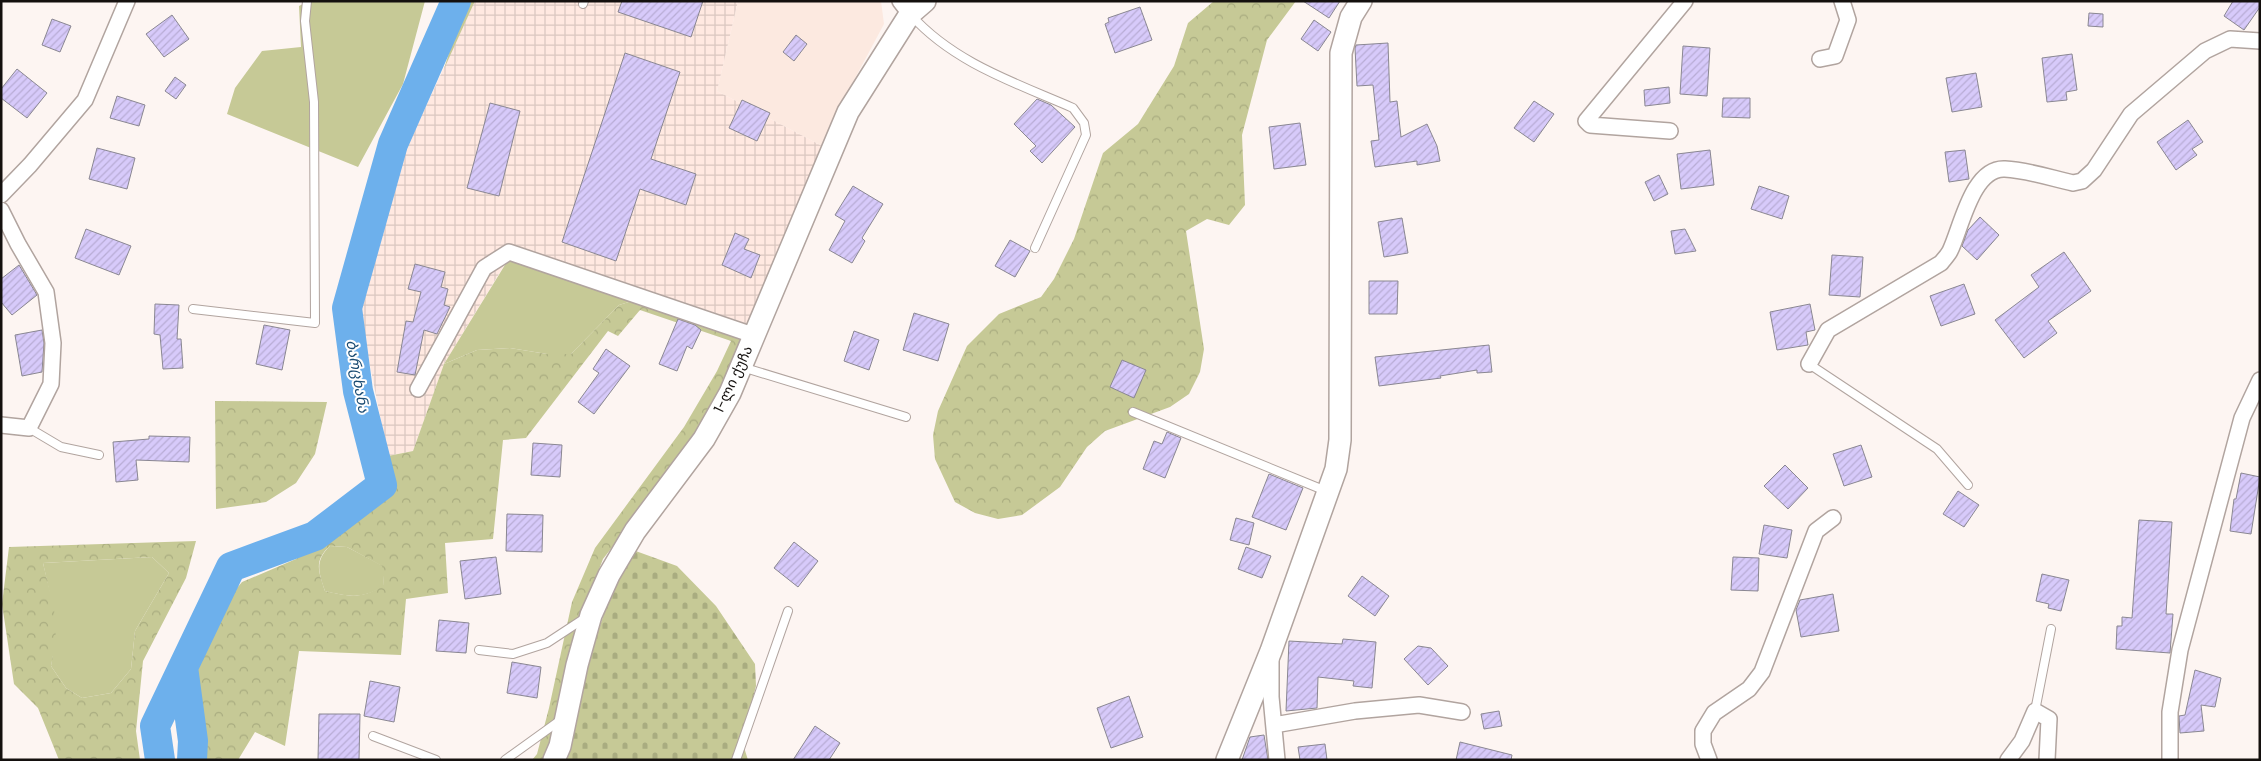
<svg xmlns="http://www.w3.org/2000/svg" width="2261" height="761" font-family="Poppins,'Noto Sans Georgian',sans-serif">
<defs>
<pattern id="industrial-grid" width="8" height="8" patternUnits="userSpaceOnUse" patternTransform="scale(1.25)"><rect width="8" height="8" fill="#ffe9e1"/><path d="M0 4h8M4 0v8" fill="none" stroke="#dac7c0"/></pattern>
<pattern id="forest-crowns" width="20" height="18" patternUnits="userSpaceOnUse" patternTransform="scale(1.25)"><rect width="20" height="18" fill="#c6c996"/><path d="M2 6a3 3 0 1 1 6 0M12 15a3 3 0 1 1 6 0" fill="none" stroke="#a9ac80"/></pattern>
<pattern id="cemetery-stones" width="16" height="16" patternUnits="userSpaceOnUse" patternTransform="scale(1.25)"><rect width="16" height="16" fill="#c6c996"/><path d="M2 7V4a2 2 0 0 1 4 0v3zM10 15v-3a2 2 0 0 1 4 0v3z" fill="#a9ac80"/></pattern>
<pattern id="building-hatch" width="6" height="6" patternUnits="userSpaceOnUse" patternTransform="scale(1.25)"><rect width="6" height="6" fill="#d7cafa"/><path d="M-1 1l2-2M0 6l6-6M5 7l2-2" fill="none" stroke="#b8acd5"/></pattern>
</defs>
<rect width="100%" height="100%" fill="#fdf5f2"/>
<path fill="#fce9e0" d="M738,1h143l3,23 -39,73 -21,50 -107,-56z"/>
<path fill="url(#industrial-grid)" d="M475,1h263l-21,90 107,56 -73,178 -235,-79 -72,118 -31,87 -25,5 -29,-146 48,-163z"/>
<path fill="#c6c996" d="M309,1h116l-22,83 -45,83 -131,-53 8,-26 27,-37 39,-4 -2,-41z
M465,1h10l-31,68z
M508,260l124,41 -13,4 -48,49h-24l-37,-6 -33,2 -33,14z
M330,546l17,1 36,19 1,20c-22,13 -34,11 -59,5 -6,-18 -11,-30 5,-45z
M152,557l17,16 -34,58 -4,38 -20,24 -29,5 -16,-10 -15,-22c7,-41 1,-63 -8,-103z"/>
<path fill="url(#forest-crowns)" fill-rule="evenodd" d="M1214,1h82l-29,39 -25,95 3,70 -16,20 -22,-6 -21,12 18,118 -4,23 -11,22 -19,13 -65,24 -18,16 -27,40 -38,28 -24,4 -23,-6 -20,-11 -20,-43 -2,-24 5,-24 29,-65 32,-32 42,-17 13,-18 20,-40 29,-86 35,-29 36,-58 14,-43z
M632,301l112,39 -48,100 -93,119 -18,47 -23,100 -17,54h-13l5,-6 12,-46 23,-106 23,-54 89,-121 33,-56 14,-30 -91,-31 -22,26 -10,-5 -82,107 -23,2 -10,99 -48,4 3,50 -42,6 -5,56 -102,-4 -14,95 -30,-14 -17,28h-38l1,-23 -9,-69 25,-56 25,-30 54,-23 85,-60 10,-15 -3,-28 25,-5 31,-87 33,-14 33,-2 37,6h24l48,-49zM330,546l17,1 35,19 2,19c-22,14 -33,12 -59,6 -6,-19 -12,-30 5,-45z
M215,401l112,1 -12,52 -19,29 -30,19 -50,7z
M196,541l-10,37 -43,83 -7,70 4,29h-81l-21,-52 -24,-24 -12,-80 7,-57zM152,557l17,16 -34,58 -4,38 -20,24 -29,5 -16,-10 -15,-22 5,-26 -2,-32 -11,-45z"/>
<path fill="url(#cemetery-stones)" d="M633,550l44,16 39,40 39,58 1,22 -14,55 6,19h-194l51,-149z"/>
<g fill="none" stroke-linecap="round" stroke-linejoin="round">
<path stroke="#6db0ec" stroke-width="30" d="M183,667l10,74 -1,19
M160,760l-5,-34 76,-159 84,-31 67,-51 -24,-94 -11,-83 46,-164 63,-143"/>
</g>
<path fill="url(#building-hatch)" stroke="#8a8792" d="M622,1h81l-12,36 -73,-25z
M1303,1h37l-11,17z
M2233,1h27v6l-16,23 -20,-14z
M1140,7l12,33 -37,13 -10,-29 4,-2 -1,-4z
M2089,13l14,1v13l-15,-1z
M172,15l17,24 -25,18 -18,-23z
M52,19l19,7 -11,26 -18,-7z
M1314,20l17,12 -13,19 -17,-12z
M796,35l11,9 -13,17 -11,-9z
M1388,43l2,59 7,-1 4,36 26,-13 10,22 3,15 -23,4v-4l-42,6 -4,-26 8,-1 -6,-55 -16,1 -2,-38 1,-3z
M1683,46l27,2 -3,48 -27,-2z
M625,53l55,19 -29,87 45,15 -10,31 -46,-16 -24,72 -54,-19z
M2072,54l5,36 -11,2 1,8 -20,2 -5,-44z
M17,69l30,24 -20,25 -26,-20v-9z
M1976,73l6,34 -30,5 -6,-34z
M175,77l11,8 -10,14 -11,-8z
M1669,87l1,16 -25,3 -1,-16z
M117,96l28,9 -6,21 -29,-8z
M1723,98h27v20l-28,-1z
M1037,99l14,6 24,22 -33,36 -12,-12 6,-5 -22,-22z
M742,100l28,13 -13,28 -28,-13z
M1534,101l20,13 -20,28 -20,-14z
M490,103l30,8 -21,85 -32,-8z
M2188,120l15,22 -11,7 5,6 -21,15 -19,-28z
M1300,123l6,42 -32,4 -5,-42z
M97,148l38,10 -8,31 -38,-10z
M1710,150l4,35 -33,4 -4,-35z
M1965,150l4,29 -20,3 -4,-30z
M1659,175l9,19 -14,7 -9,-19z
M853,186l30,18 -21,34 3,3 -13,22 -23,-13 16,-29 -10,-6z
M1759,186l30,10 -7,23 -31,-10z
M1980,217l19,18 -22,25 -15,-14 6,-16z
M1402,218l6,35 -24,4 -6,-35z
M86,229l45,17 -12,29 -44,-17z
M1685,229l11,22 -21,3 -4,-23z
M735,233l14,6 -5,10 16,6 -9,23 -29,-13z
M1010,240l20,11 -15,26 -20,-11z
M2064,252l27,39 -43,30 9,12 -33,25 -29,-38 44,-33 -8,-12z
M1832,255l31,2 -3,40 -31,-2z
M415,264l30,8 -4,15 7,2 -4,16 6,2 -13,27 -13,-4 -9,45 -18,-3 9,-51 7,1 8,-30 -13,-3z
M19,265l18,30 -25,20 -11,-13v-23z
M1369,281h29l-1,33h-28z
M1964,284l11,30 -34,12 -11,-30z
M155,304l24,1 -2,34h4l2,29 -20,1 -3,-34 -6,-1z
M1810,304l5,26 -9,2 2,13 -31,5 -7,-38z
M914,313l35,11 -11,37 -35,-11z
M678,319l17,6 6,5 -9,19 -5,-3 -10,25 -18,-7z
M264,325l26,5 -8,40 -26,-6z
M42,330l2,13 -2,29 -20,4 -7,-41z
M854,331l25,9 -10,30 -25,-9z
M1489,345l3,27 -15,1v-3l-37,6 1,2 -62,8 -4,-29z
M606,349l24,17 -36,48 -16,-12 21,-29 -6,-4z
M1122,360l24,10 -12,28 -24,-11z
M1167,432l14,6 -16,40 -22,-9 11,-28 8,3z
M149,436l41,1 -1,25 -53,-2 2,20 -22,2 -3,-40 36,-3z
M533,443l29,2 -2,32 -29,-2z
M1861,445l11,32 -28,9 -11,-32z
M1785,465l23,23 -20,21 -24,-23z
M2241,473l19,4 -9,57 -21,-3 4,-32h2z
M1269,474l34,14 -17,42 -34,-13z
M1958,491l21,14 -15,22 -21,-13z
M507,514l36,1 -1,37 -36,-1z
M1236,518l18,5 -5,22 -19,-5z
M2139,520l33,2 -6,92h7l-3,39 -54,-4 1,-23h5v-9l10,1z
M1764,525l28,5 -5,28 -28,-4z
M794,542l24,19 -20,26 -24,-19z
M1246,547l25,9 -9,22 -24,-9z
M496,557l5,37 -36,5 -5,-38z
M1733,557l26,1 -1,33 -27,-1z
M2042,574l27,6 -8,31 -13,-3 1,-4 -13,-3z
M1362,576l27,20 -14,20 -27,-20z
M1833,594l6,37 -38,6 -5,-27 4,-10z
M439,620l30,3 -3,30 -30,-2z
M1343,639l33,3 -4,46 -19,-2 1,-5 -36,-4 -1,31 -31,3 3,-70 53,3z
M1418,646l13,2 17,18 -20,19 -24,-26z
M512,662l29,5 -4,31 -30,-5z
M2195,670l26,8 -6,29 -14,-2 3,26 -24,2 -1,-17 6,-1z
M370,681l30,6 -6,35 -30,-6z
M1129,696l14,41 -32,11 -14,-40z
M1499,711l3,15 -18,3 -3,-15z
M319,714h41l-1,46h-41z
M815,726l25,17 -11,17h-36z
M1264,735l4,25h-26l8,-23z
M1460,742l52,13 -1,5h-55z
M1325,744l2,16h-27l-2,-13z"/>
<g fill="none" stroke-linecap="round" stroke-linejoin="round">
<g stroke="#b1a49f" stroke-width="10">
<path id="lane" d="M583,4l1,-3
M911,15c43,48 105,68 162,93l11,15 2,12 -51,113
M193,309l122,14 -1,-221 -9,-81 2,-20
M1809,364l128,85 31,36
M742,367l164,50
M1133,412l193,79
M29,428l32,19 38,8
M479,650l34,4 34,-11 38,-25
M2035,711l16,-82
M373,736l63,24
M505,760l57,-41
M736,760l52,-149"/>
</g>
<g stroke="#b1a49f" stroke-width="18">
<path id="street" d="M900,1l10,13
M1820,59l15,-3 13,-36 -6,-19
M1670,131l-80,-6 -4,-4 99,-120
M1,195l29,-30 55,-65 42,-99
M1,210l17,34 28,48 7,51 -2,41 -22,44 -28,-3
M1809,364l19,-34 113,-67c3,-4 7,-8 9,-12 11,-22 22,-84 55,-82 22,1 46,9 68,14l9,-2 12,-11 37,-56 74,-63 25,-12 30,2
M418,389l66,-121 25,-16 244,83
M1271,658v39l6,63
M1274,725l81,-14 64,-6 43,7
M1709,760l-6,-16v-13l11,-18 35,-24 13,-17 54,-141 17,-13
M2008,760l14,-19 13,-30 14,8 -2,41
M2170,760v-48l10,-62 62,-232 18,-38"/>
</g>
<g stroke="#b1a49f" stroke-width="24">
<path id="secondary" d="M554,760l6,-14 17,-81 14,-50 18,-40 26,-44 69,-92 26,-46 118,-281 62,-98 15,-13
M1227,760l44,-109 65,-182 4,-29 1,-387 10,-36 10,-16"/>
</g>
<use href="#lane" stroke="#fff" stroke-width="8"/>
<use href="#street" stroke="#fff" stroke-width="15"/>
<use href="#secondary" stroke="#fff" stroke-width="21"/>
</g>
<g text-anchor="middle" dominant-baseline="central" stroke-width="4" stroke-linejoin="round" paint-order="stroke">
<g font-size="14" fill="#14100e" stroke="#fff">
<text transform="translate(733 379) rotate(-65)">1-ლი ქუჩა</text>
</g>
<g font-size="15" font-style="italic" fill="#1b4c73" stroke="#fff">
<text transform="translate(358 376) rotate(80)">ბარცხანა</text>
</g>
</g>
<rect width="2261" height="761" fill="none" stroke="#14100e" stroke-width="5"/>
</svg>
